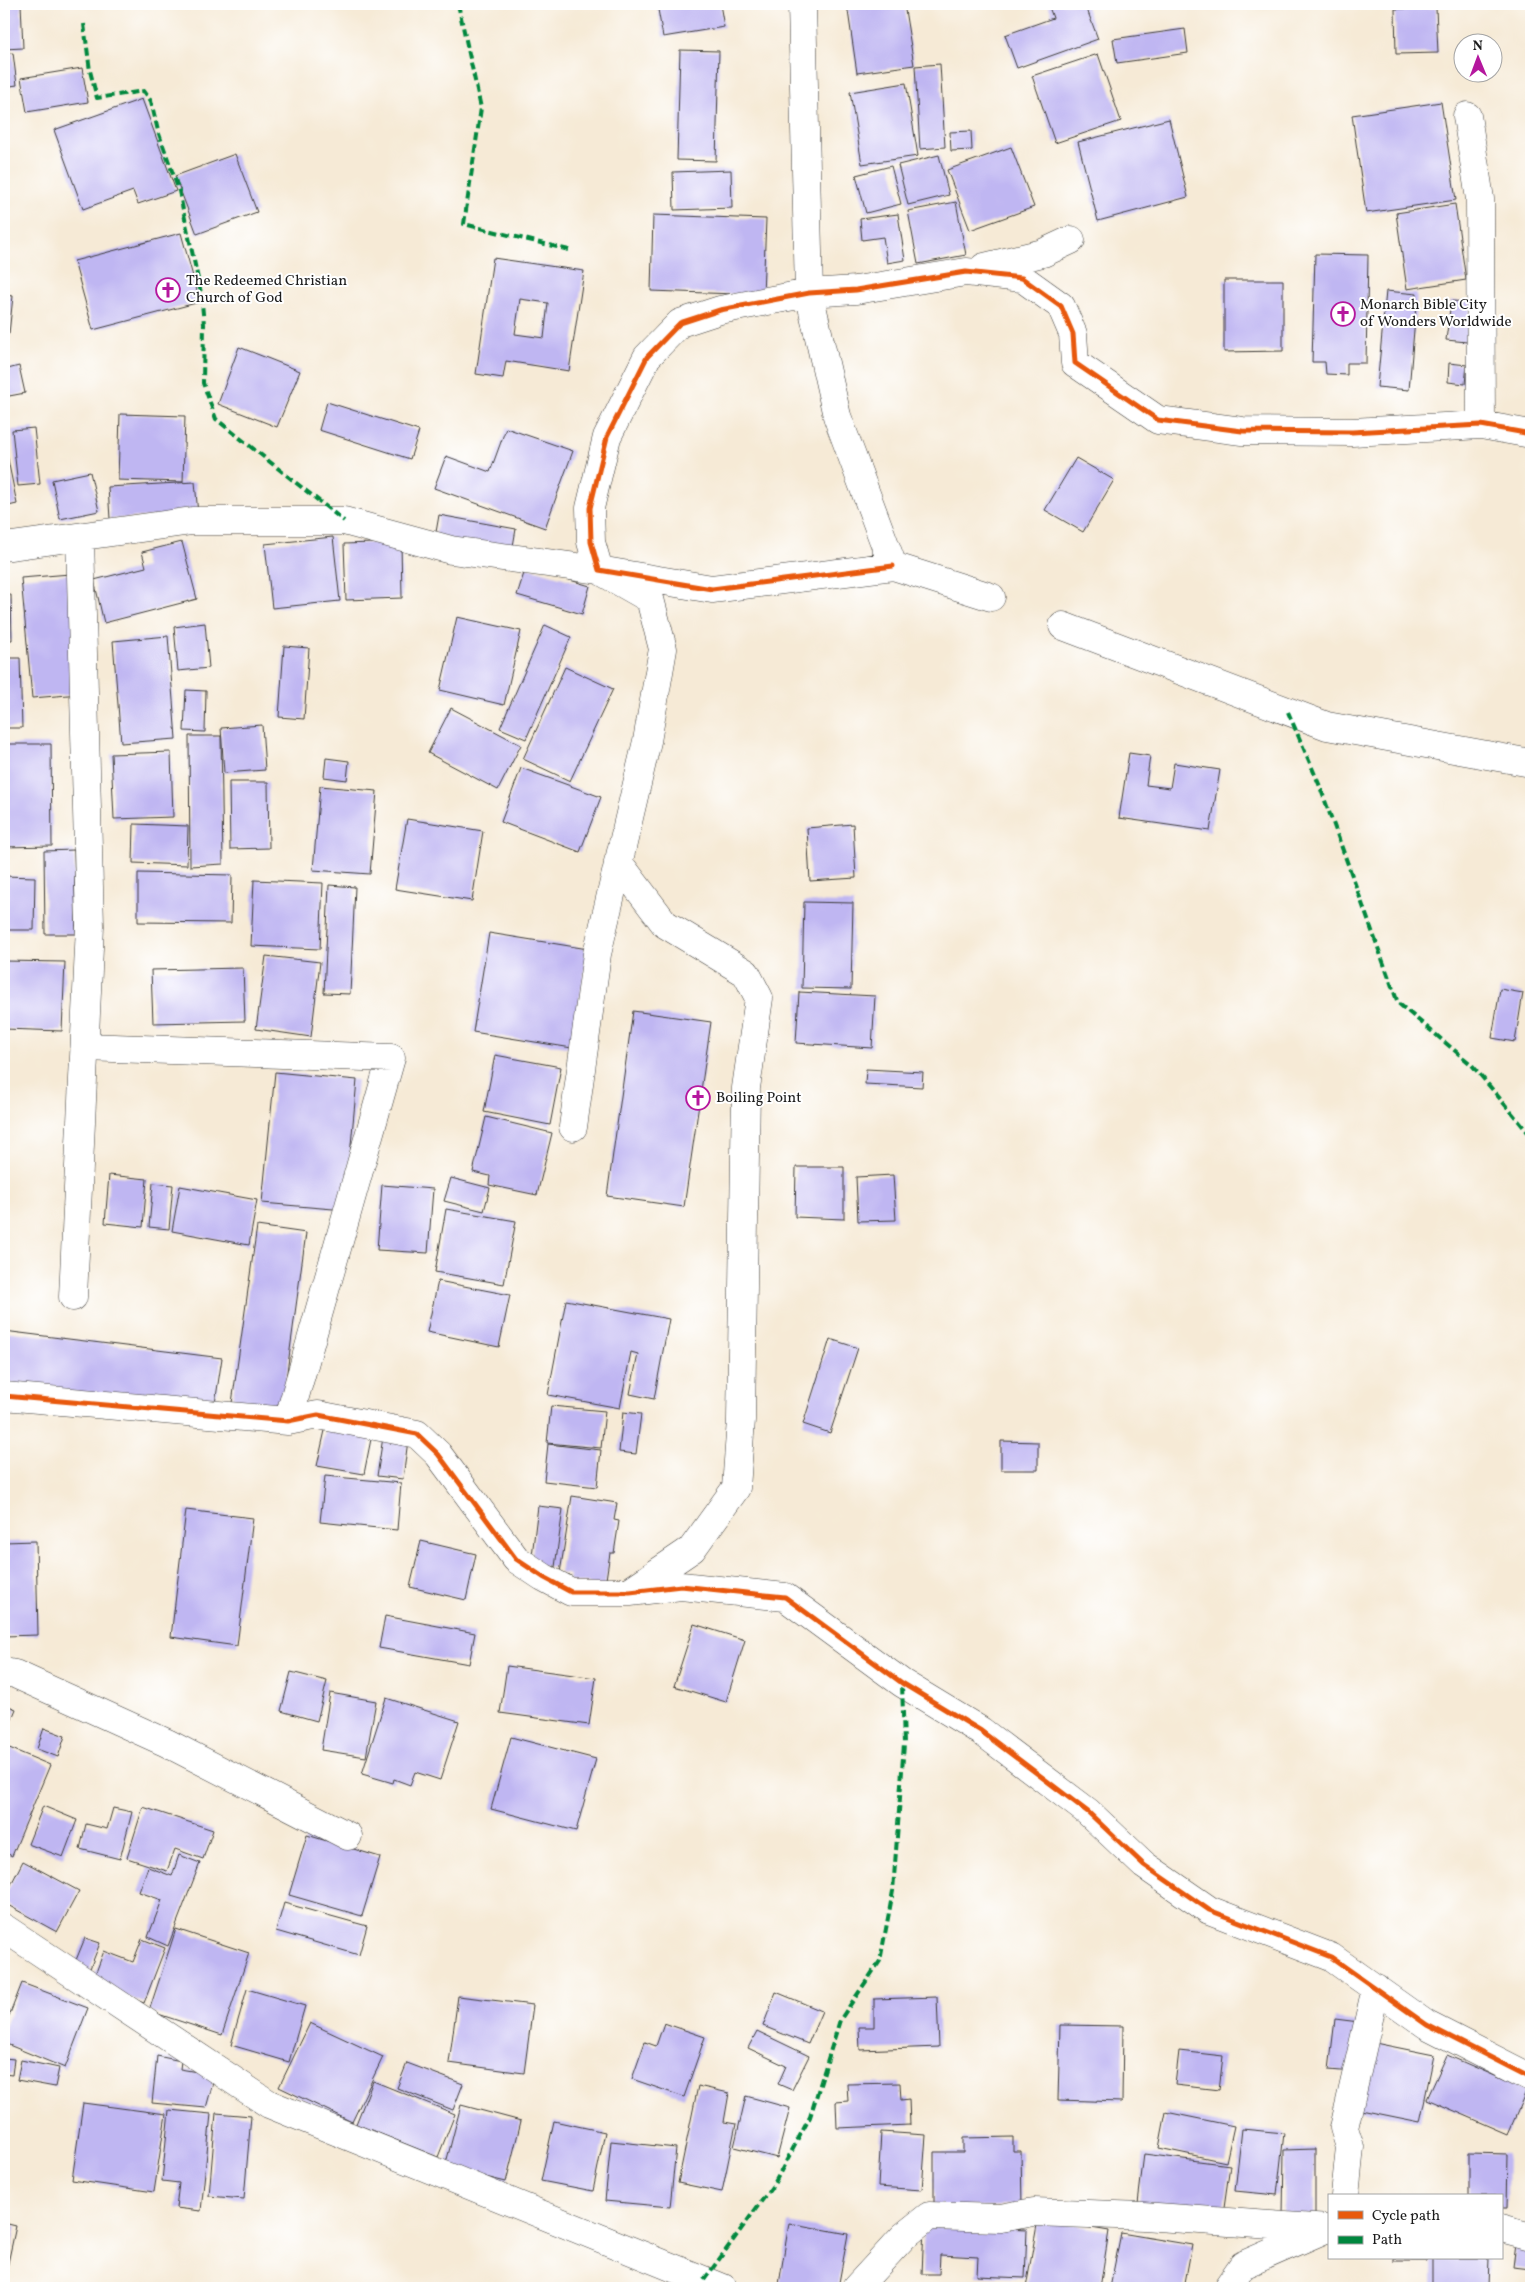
<svg xmlns="http://www.w3.org/2000/svg" width="1535" height="2292" font-family="Vollkorn,serif">
<rect width="100%" height="100%" fill="#fff"/>
<filter id="ink" filterUnits="userSpaceOnUse"><feTurbulence type="fractalNoise" baseFrequency=".02" numOctaves="2"/><feDisplacementMap in="SourceGraphic" scale="10" xChannelSelector="R" yChannelSelector="G"/><feConvolveMatrix kernelMatrix="1 2 1 2 8 2 1 2 1" color-interpolation-filters="sRGB"/></filter>
<filter id="wash" filterUnits="userSpaceOnUse"><feTurbulence type="fractalNoise" baseFrequency=".0096" numOctaves="4" result="noise"/><feDisplacementMap in="SourceGraphic" scale="20" xChannelSelector="R" yChannelSelector="G"/><feGaussianBlur stdDeviation="1.12" result="paint"/><feColorMatrix in="noise" values="0 0 0 0 0 0 0 0 0 0 0 0 0 0 0 0 0 1.4 0 .05"/><feComposite in="paint" operator="in"/></filter>
<g filter="url(#wash)">
<rect width="100%" height="100%" fill="#f6ead6"/>
<g id="blocks">
<path fill="#bfb6f2" fill-rule="evenodd" d="M4,4h17l2,44 -19,1z
M657,4h63l4,23 -61,10z
M847,4h57l10,61 -57,8z
M1048,4h37l13,35 -81,29 -12,-33 48,-17z
M1436,8l2,45 -42,1 -1,-45z
M1185,29l3,24 -71,10 -4,-24z
M680,50l39,1 -3,110 -39,-1z
M13,53l4,32 -13,2v-33z
M1098,54l23,67 -66,22 -23,-67z
M940,64l5,83 -25,2 -5,-83z
M82,68l6,34 -61,10 -6,-34z
M906,83l12,73 -56,8 -12,-72z
M142,99l34,92 -38,13 -5,-13 -50,18 -29,-79z
M1441,102l15,98 -90,13 -14,-98z
M1169,119l19,78 -90,24 -20,-79z
M971,131l1,19 -21,1 -1,-19z
M1011,147l23,60 -64,23 -23,-60z
M235,154l22,58 -60,22 -22,-58z
M939,155l10,40 -41,10 -10,-40z
M891,166l10,38 -35,9 -10,-38z
M731,170l1,38 -58,2 -1,-38z
M956,202l10,53 -48,9 -10,-53z
M1455,204l11,76 -59,9 -11,-76z
M898,214l7,46 -18,3 -4,-26 -21,3 -2,-21z
M653,215l113,4 -3,76 -112,-4z
M181,233l19,69 -107,28 -19,-69z
M1315,254l53,1 -2,108h-19v12l-21,-1 -1,-12h-13z
M493,258l91,13 -15,100 -63,-10 -3,17 -27,-4zM520,299l28,4 -4,35 -29,-4z
M1224,280h59v71l-59,1z
M1386,291l31,3 -8,96 -32,-3z
M4,295l9,1 -4,38h-5z
M1451,301l20,1 -4,40 -21,-2z
M239,347l61,24 -23,56 -59,-23z
M1449,363l18,2 -2,19 -17,-2z
M19,366l6,27 -21,4v-27z
M327,402l92,29 -9,28 -91,-29z
M120,414l65,2 -2,66 -65,-2z
M34,428l6,56 -22,2 -6,-56z
M506,428l67,23 -28,77 -111,-40 12,-32 44,16z
M4,440l13,64 -13,3z
M1076,458l38,22 -31,52 -38,-22z
M90,472l9,39 -39,8 -8,-39z
M195,482l3,32 -88,5 -2,-32z
M439,515l77,14 -4,23 -77,-14z
M333,537l7,64 -68,7 -7,-64z
M182,542l15,57 -93,24 -10,-43 52,-13 -4,-15z
M401,542l1,56 -56,2 -2,-56z
M526,567l64,19 -8,28 -65,-19z
M70,574l10,120 -48,4 -11,-120z
M4,595h7l1,45h-8z
M457,617l64,14 -17,74 -64,-15z
M205,623l4,45 -31,3 -4,-44z
M545,625l26,12 -45,102 -26,-11z
M168,636l8,103 -55,4 -8,-102z
M284,646l25,2 -5,71 -25,-2z
M4,658h16l2,70h-18z
M565,667l48,22 -43,92 -47,-22z
M186,690l20,1 -1,41 -21,-1z
M451,708l70,37 -23,45 -70,-37z
M262,725l3,45 -41,3 -3,-45z
M189,736h32l2,128 -33,2z
M4,744h47l1,102 -48,1z
M171,752l2,65 -59,2 -3,-65z
M1129,753l21,3 -4,29 24,3 4,-25 46,7 -10,61 -91,-13z
M326,758l23,3 -2,19 -23,-3z
M521,768l80,29 -21,55 -79,-30z
M229,782h39l1,66 -39,1z
M320,786l57,5 -7,83 -57,-4z
M407,819l76,12 -11,70 -77,-12z
M134,824l54,2 -1,39 -54,-2z
M853,824l3,54 -46,3 -3,-53z
M74,850l2,84h-31l-1,-83z
M138,873l94,2 -1,48 -93,-1z
M4,876l31,1 -1,53h-30z
M254,880l69,3 -3,66 -69,-3z
M329,885l26,2 -5,107 -26,-1z
M804,902l49,1 -2,86 -49,-1z
M489,933l99,16 -16,99 -99,-16z
M266,956l54,6 -9,75 -55,-8z
M4,961l61,1 -3,69 -58,-2z
M243,968l2,53 -92,2 -2,-53z
M1500,989l23,4 -8,49 -23,-4z
M799,992l76,4 -3,52 -76,-5z
M633,1011l78,11 -27,185 -77,-11z
M495,1055l66,12 -11,58 -66,-13z
M866,1069l57,3 -1,15 -57,-3z
M275,1072l82,8 -12,130 -83,-7z
M486,1117l66,16 -15,62 -48,-10 1,-9 -17,-4z
M796,1167h48v52l-49,-2z
M109,1175l38,4 -4,48 -38,-4z
M893,1175l3,45 -38,1 -2,-44z
M451,1178l39,10 -6,23 -40,-10z
M153,1183l20,2 -4,44 -20,-2z
M382,1185l51,4 -5,64 -51,-3z
M180,1186l77,14 -8,45 -77,-14z
M446,1209l70,12 -12,63 -69,-12z
M257,1226l49,7 -25,183 -50,-6z
M438,1281l72,14 -11,52 -72,-15z
M566,1300l103,19 -15,80 -24,-5 8,-40 -7,-2 -11,56 -72,-13z
M4,1331l218,27 -8,52 -210,-26z
M830,1339l28,9 -28,85 -27,-9z
M551,1406l54,5 -4,37 -54,-5z
M623,1412l18,2 -5,40 -17,-2z
M326,1426l46,8 -8,40 -47,-8z
M383,1437l25,3 -5,39 -26,-3z
M1001,1441l37,1v28h-37z
M548,1444l53,6 -4,37 -53,-6z
M325,1476l76,7 -4,47 -77,-8z
M572,1496l45,7 -3,17 5,1 -5,32h-4l-5,33 -36,-5 1,-6 -10,-2z
M538,1506l25,3 -8,58 -24,-3z
M186,1510l67,8 -16,128 -66,-9z
M36,1541l2,94 -34,1v-94z
M421,1541l55,13 -10,46 -56,-13z
M385,1616l90,17 -6,31 -90,-16z
M694,1624l51,16 -19,62 -52,-16z
M507,1666l89,12 -7,47 -89,-12z
M291,1672l36,9 -10,40 -36,-10z
M330,1693l46,8 -10,56 -45,-7z
M386,1698l73,23 -19,59 -25,-8 -5,13 -16,-6 -1,4 -31,-9z
M4,1704l12,5 -9,22 -3,-1z
M44,1728l21,8 -7,21 -21,-8z
M511,1737l85,22 -20,72 -85,-22z
M7,1747l43,18 -38,91 -8,-4v-98z
M43,1806l34,14 -14,37 -35,-13z
M143,1807l70,23 -10,29 -28,-10 -8,22 -40,-13z
M113,1808l19,4 -12,47 -40,-10 6,-25 21,5z
M307,1835l73,22 -18,59 -73,-21z
M179,1855l21,8 -32,83 -20,-9 14,-37 -23,-8 9,-25 24,9z
M23,1861l56,30 -22,41 -53,-29v-5z
M284,1903l83,23 -8,29 -83,-24z
M176,1929l73,24 -27,82 -73,-24z
M85,1938l15,5 -11,28 -15,-6z
M142,1939l23,9 -21,55 -52,-20 12,-32 29,11z
M22,1983l66,25 -23,60 -61,-25v-14z
M247,1989l58,17 -16,56 -58,-17z
M776,1992l46,19 -14,33 -45,-18z
M458,1996l75,9 -9,68 -75,-10z
M937,1997l2,50 -79,3 -1,-23h15v-28z
M1335,2019l24,3 -6,50 -24,-2z
M310,2023l73,34 -31,65 -73,-35z
M664,2023l41,14 -21,60 -52,-18 13,-37 11,4z
M1060,2025l63,1 -1,76 -64,-2z
M757,2031l52,25 -17,34 -14,-6 8,-18 -38,-18z
M1370,2042l64,13 -14,67 -64,-13z
M1179,2051l44,5 -4,34 -44,-5z
M1447,2055l80,35 -19,44 -81,-35z
M157,2056l24,5 -1,8 35,6 -9,33 -54,-5z
M4,2058l10,1 -2,16 -8,-1z
M21,2060l38,8 -4,19 -38,-7z
M407,2063l56,21 -10,26 -56,-22z
M373,2081l82,33 -17,43 -82,-33z
M900,2083l1,17 8,-1 1,26 -73,3 -1,-26 12,-1 -1,-17z
M698,2086l31,7 -5,29 12,2 -14,68 -44,-9z
M746,2096l44,12 -13,50 -43,-11z
M83,2103l83,11 -12,78 -82,-12z
M461,2105l60,16 -15,61 -61,-15z
M169,2110l42,4 -10,97 -25,-3 3,-25 -17,-2z
M1166,2112l68,14 -8,36 -67,-14z
M216,2113l35,3 -7,83 -35,-3z
M554,2121l51,11 -12,59 -52,-10z
M1242,2129l42,4 -7,62 -42,-4z
M881,2132l45,3 -4,55 -44,-3z
M1013,2137v14h8l1,55 -88,1v-55h29v-14z
M611,2141l65,7 -6,59 -65,-6z
M1315,2149v67h-32l1,-66z
M1469,2153l39,1 -1,54h-6v-12h-32z
M1144,2154l86,11 -8,56 -85,-10z
M1038,2219l71,12 -9,57h-74z
M4,2223l12,3 -11,51h-1z
M789,2223l59,11 -10,54h-31l-28,-4z
M924,2226l103,4 -2,48 -48,-2 1,-19 -38,-2 -1,19h-17z
M1121,2233l71,12 -8,43h-74z
M1516,2243l15,3v23l-18,-2z
M1394,2258h33v3h-33z
M1432,2258h57l-1,30h-56z"/>
</g>
</g>
<g filter="url(#ink)">
<use href="#blocks" fill-opacity="0" stroke="#3d3b38" stroke-width="1"/>
<g fill="none" stroke-linecap="round" stroke-linejoin="round">
<g stroke="#3d3b38" stroke-width="29">
<path id="minor" d="M802,4l7,289 28,123 56,150 98,31
M1467,116l13,83 1,226
M984,267l59,-14 28,-13
M4,547l188,-26h152l107,29 148,20 51,29 13,50 -16,92 -50,213 -24,173
M893,566l-181,23 -113,-19 -8,-28 -1,-34 17,-71 40,-80 33,-34 40,-13 89,-17 47,-3 110,-18 56,6 39,28 12,28 2,29 83,57 84,11 110,1 129,-7 50,9
M1063,626l264,100 204,37
M618,862l47,62 81,49 13,25 -13,90 -5,332 -5,68 -44,61 -59,40
M85,1047l306,11 -103,363
M73,1297l17,-371 -10,-389
M4,1396l284,25 30,-6 99,19 21,20 78,105 27,18 28,15h59l51,-6 104,11 117,86 79,48 107,81 56,53 65,45 122,47 96,68 104,53
M4,1672l11,2 152,69 181,93
M4,1928l265,176 454,184
M1345,2196l5,-49 -6,-19 32,-140
M1501,2228l30,8
M856,2288l48,-52 25,-20 71,2 34,-6 109,4 186,13
M1227,2288l16,-23 78,-34"/>
</g>
<use href="#minor" stroke="#fff" stroke-width="28"/>
<path stroke="#00873e" stroke-width="4" stroke-dasharray="8 4" stroke-linecap="butt" d="M458,4l23,104 -17,116 105,26
M84,24l6,47 7,27 47,-7 7,10 7,30 21,60 22,102 3,31 -1,59 13,36 128,102
M1288,712l31,72 79,219 74,62 59,71
M704,2280l70,-96 36,-67 30,-97 40,-59 13,-70 11,-147 -2,-61"/>
<g stroke="#fff" stroke-width="8">
<path id="cycleway" d="M893,566l-181,23 -113,-19 -8,-28 -1,-34 17,-71 40,-80 33,-34 40,-13 89,-17 47,-3 110,-18 56,6 39,28 12,28 2,29 83,57 84,11 110,1 129,-7 50,9
M4,1396l284,25 30,-6 99,19 21,20 78,105 27,18 28,15h59l51,-6 104,11 117,86 79,48 107,81 56,53 65,45 122,47 96,68 104,53"/>
</g>
<use href="#cycleway" stroke="#e8590c" stroke-width="5"/>
</g>
</g>
<defs>
<g id="church-ring" transform="scale(1.25)"><circle r="9.5" fill="#fff" stroke="#b5179e" stroke-width="1.5"/><path d="M-1.2-6h2.4v3.5h3.3v2.4h-3.3V6h-2.4V-.1h-3.3v-2.4h3.3Z" fill="#b5179e"/></g>
</defs>
<g fill-rule="evenodd">
<use href="#church-ring" x="168" y="290"/>
<use href="#church-ring" x="1343" y="314"/>
<use href="#church-ring" x="698" y="1098"/>
</g>
<g text-anchor="middle" dominant-baseline="central" stroke-width="4" stroke-linejoin="round" paint-order="stroke">
<g font-size="15" fill="#1c1c1c" stroke="#fff" text-anchor="start">
<text x="186" y="281">The Redeemed Christian<tspan x="186" dy="17">Church of God</tspan></text>
<text x="1360" y="305">Monarch Bible City<tspan x="1360" dy="17">of Wonders Worldwide</tspan></text>
<text x="716" y="1098">Boiling Point</text>
</g>
</g>
<rect width="1535" height="2292" fill="none" stroke="#fff" stroke-width="20"/>
<rect x="1328" y="2194" width="175" height="65" fill="#ffffff" stroke="#a4a4a4"/>
<rect x="1338" y="2211" width="25" height="8" fill="#e8590c" stroke="#a4a4a4"/>
<text x="1372" y="2220" font-size="15" fill="#1c1c1c">Cycle path</text>
<rect x="1338" y="2236" width="25" height="8" fill="#00873e" stroke="#a4a4a4"/>
<text x="1372" y="2244" font-size="15" fill="#1c1c1c">Path</text>
<g transform="translate(1478 58) rotate(359)"><circle r="24" fill="#ffffff" stroke="#a4a4a4"/>
<path d="M0-4L9 19L0 12L-9 19Z" fill="#b5179e"/>
<text y="-8" font-size="14" font-weight="bold" text-anchor="middle" fill="#1c1c1c">N</text>
</g>
</svg>
